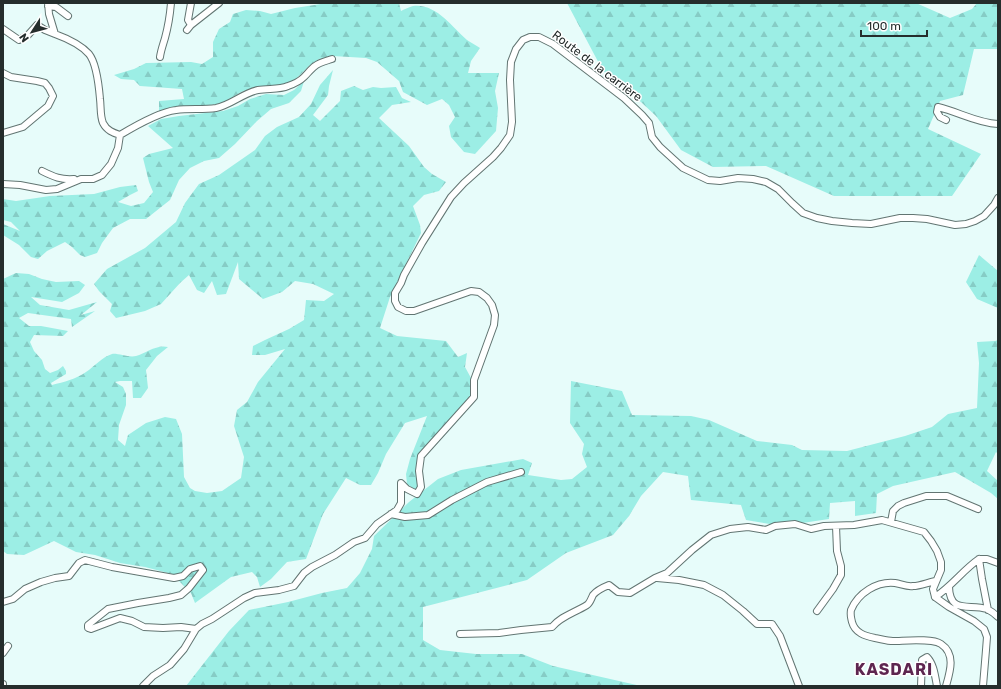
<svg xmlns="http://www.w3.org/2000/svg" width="1001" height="689" font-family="Rubik,sans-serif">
<defs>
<pattern id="forest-firs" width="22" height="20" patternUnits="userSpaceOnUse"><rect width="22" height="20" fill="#9ceee5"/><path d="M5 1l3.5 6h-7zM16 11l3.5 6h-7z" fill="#86ccc5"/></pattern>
</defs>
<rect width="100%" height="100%" fill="#e7fcfa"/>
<path fill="url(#forest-firs)" d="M327,3h72l2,8c4,-2 8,-4 12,-5 23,-3 39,21 54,34 4,3 9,5 13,8l-9,13 -3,12h31l-4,18 3,17 -2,23 -21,23 -11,-2 -13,-15 -2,-11 6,-9 -6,-12 -7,-6 -15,6 -24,-13 -4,-11 -22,-19 -11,-4 -33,-2 -14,3 -9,6 -10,10 -8,7 -9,4 -28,1 -14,5 -18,11 -13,2 -23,2 -28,4v-10l25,-2 -2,-10 -42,-3 -6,-6 -13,-1 -7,-4 20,-6 12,-6 45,-1 11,2 11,-7v-15l6,-13 11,-7 3,-8 13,-4 14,1 11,3 24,-6z
M567,3h349l34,15 22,-9 5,-6h21v46h-24l-11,46 -23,6 -12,28 53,25 -29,42h-118l-68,-30 -53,1 -32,-17 -25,-34 -29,-27 -24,-18z
M333,70l-4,16 -1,9 -15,20 7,6 20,-20 1,-10 13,-5 9,4 10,-3 8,1 15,-1 6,11 9,4 -19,3 -13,13 30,28 15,21 8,7 14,8 -7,9 -15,4 -11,11 7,19 1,8 -31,64 -10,31 17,8 49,5 12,16 9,-4 -2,14 6,11 1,18 -52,56 -3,12 1,21 -2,5 -9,-6 -1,-10 4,-15 17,-43 -22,7 -19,31 -8,19 -7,12h-11l-14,-7 -23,36 -17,45 -19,3 -16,17 -11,8 -3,-10 -5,-5 -21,5 -36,26 -4,-10 -19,-19 -27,-7 -25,-4 -25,-8 -19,-3 -22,-11 -30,14 -17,-1 -4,-3v-272l13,-6 13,1 13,5 14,3 23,-1 6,4 -6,8 -17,9 -31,-5 9,8 29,5 28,-8 -16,13 14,-4 -23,16 -1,-8 -43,-6 -9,5 10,8h12l27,5 -5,5 -29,-1 -4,7 4,9 8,9 3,9 5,4 8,-3 5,-4 3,5v3l-15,9 1,2c12,-3 24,-6 34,-13 9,-6 16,-15 26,-18 6,-1 17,4 24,2 10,-3 21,-12 32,-9l-11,9 -11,14 2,18 -7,10h-8l-1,-17h-12l-5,1 8,5 3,7v11l-7,20 -1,15 7,6 3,-11 18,-12 19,-6 11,2 6,15 2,43 6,11 5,3 12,2 15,-2 19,-13 3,-21 -10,-31 3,-16 10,-8 11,-20 27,-33 -20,6h-13l1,-9 12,-6 24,-11 15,-9 2,-20 18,1 10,-7 -21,-10 -18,-3 -13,11 -19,7 -24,-20 -1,-17 -12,32 -9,1 -5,-14 -8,12 -7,-3 -8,-15 -9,8 -19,21 -16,7 -29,7 -6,-7 2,-7 -13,-13 -5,-7 13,-15 38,-21 31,-26 9,-19 14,-19 20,-9 36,-25 10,-14 12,-9 22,-10 12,-13 9,-19z
M304,81l-3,10 -12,12 -18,6 -14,12 -22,23 -16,14 -15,3 -14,7 -11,12 -9,20 -24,19h-16l-17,9 -11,15 -5,10 -12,4 -5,-2 -8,-8 -7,-5 -18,9 -9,8 -7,-2 -12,-12 -16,-10v-11l17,7 -9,-9 -8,-2v-21l13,2 34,-5 44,-2 26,-7 16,-2 2,6 -8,4 -12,7 13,4 13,-3 9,-11 -4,-10 -6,-24 6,-4 24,-6 -25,-22 13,-7 18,-3 44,-5 15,-5 12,-7 16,-5 18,1 10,-5z
M979,255l19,16v37l-21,-9 -11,-17z
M998,340v114l-2,-2 -9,19 11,10v18l-7,-6 -36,-21 -62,14 -16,8 -1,19 -21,3v-15l-25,2 -1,16 -47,7 -36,-6 -5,-15 -50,-5 -3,-24 -25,-4 -22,24 -12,20 -16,19 -47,18 -39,27 -104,27v33l17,10 36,4h46l31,12 88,20h-455l43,-55 20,-21 39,-8 34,-9 25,-5 13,-15 12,-24 2,-13 35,-34 29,-23 23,-9 62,-11 9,4 -4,12 33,5 11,-1 15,-12 -5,-13 2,-10 -14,-21 1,-42 51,10 10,24 59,1 18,4 48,21 35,4 10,5 45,1 58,-15 27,-9 16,-13 29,-6 2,-45 -2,-21 18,-1z"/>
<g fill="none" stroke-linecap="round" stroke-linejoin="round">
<g stroke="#627572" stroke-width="8">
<path id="minor" d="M48,6l8,1 12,9
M191,25l28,-22
M3,29l16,11 9,-5 9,-10 8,5 10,4
M187,30l4,-5 -3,-5 3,-17
M160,57c1,-7 3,-12 5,-19 3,-11 5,-23 6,-35
M3,73l8,4 26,4 8,2 4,5 4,8 -5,10 -25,21 -20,6
M946,120l-6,-3 -3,-5 1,-5c21,5 39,16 60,17
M120,135c15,-9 39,-23 56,-25 13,-2 27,0 40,-2 15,-3 27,-15 42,-18 10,-2 21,0 30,-4 6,-2 12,-5 16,-9 4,-4 7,-8 11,-11 5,-4 11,-5 17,-7
M42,171c12,6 19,9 32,8
M3,184l17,1 26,5 11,-1 24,-10h12l9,-4 9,-11 7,-16 2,-13c-6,-2 -13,-4 -17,-12 -3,-7 -2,-16 -3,-24 -1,-12 -3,-35 -11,-45 -8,-9 -23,-16 -34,-20l-6,-20 -1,-11
M391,514l14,3 23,-2 24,-15 35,-18 34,-10
M891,522l2,-11 5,-5 6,-3 22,-7h21l31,13
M979,559l3,20 6,31
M979,559h8l11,4
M657,578l22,2 25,5 19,10 20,16 14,13h15l8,12 19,50
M936,581c-7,1 -16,5 -23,5 -6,1 -12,-2 -18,-3 -18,-2 -37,10 -44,27 -1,5 0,7 1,12 3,11 13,14 23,16 6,1 12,3 18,3 11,0 39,-3 48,3 15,10 9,28 5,42
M949,587c1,28 21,16 38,22 4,2 8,5 11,8
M935,597l14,10 25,14 10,8 3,8 -1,13 -3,36
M3,602l10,-3 12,-10 16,-7 14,-4 14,-2 10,-13 6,-3 27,7 62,11 9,-2 7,-7 10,-3 3,4 -14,18 -8,7 -12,3 -31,5 -30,6 -20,16v3l3,1 29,-11 12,3 12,6 19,1 18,-1 15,2
M817,611l16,-22 8,-14v-9l-4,-15 -1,-25
M460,634l39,-1 22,-3 31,-3c9,-11 22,-14 35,-22 3,-2 4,-6 6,-10 4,-5 11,-8 16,-10l9,7 12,1 25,-15 12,-5 25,-23 19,-15 19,-6 18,-2 18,3 9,-4 20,-2 16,5 13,-3 30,-1 28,-5 42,12 7,9 6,10 4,11v8l-8,19 2,8c17,-11 28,-27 44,-38
M3,653l5,-7
M3,684v2
M143,686l10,-10 17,-11 14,-16 12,-20 6,-5 10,-5 32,-21 11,-5 24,-3 15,-4 10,-13 8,-6 23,-12 19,-13 11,-4 12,-14 20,-14 4,-7v-20l6,6 10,5 4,-7 -2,-16 2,-15 53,-59v-17l20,-55 1,-10 -3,-10 -5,-7 -8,-6 -8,-1 -57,20h-8l-8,-4 -3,-6v-8l6,-10 3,-8 18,-32 29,-46 13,-14 29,-26 8,-9 9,-13 2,-13 -2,-42 1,-18 5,-13 7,-9 7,-3h9l14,7 71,54 18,17 7,8 3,14 8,10 23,21 25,12 12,1 18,-3 15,1 13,3 12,7 14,14 11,10 14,5 15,3 20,2 19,1 29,-6h13l14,1 28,6 11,-1 9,-3 9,-5 10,-11 4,-7
M921,686l1,-26 5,-3c7,7 8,19 10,29"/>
</g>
<use href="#minor" stroke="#fff" stroke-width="6"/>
</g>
<g text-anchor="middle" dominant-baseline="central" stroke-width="3" stroke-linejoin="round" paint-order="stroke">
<g font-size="12" fill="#252d2c" stroke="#fff">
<text transform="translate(597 66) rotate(37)">Route de la carrière</text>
</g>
<g font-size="16" font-weight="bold" letter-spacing="1" fill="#5e2650" stroke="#fff">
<text x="894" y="669">KASDARI</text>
</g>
</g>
<rect width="1001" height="689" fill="none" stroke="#252d2c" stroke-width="8"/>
<g transform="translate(32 32) rotate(234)" stroke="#ffffff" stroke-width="3" paint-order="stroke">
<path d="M0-3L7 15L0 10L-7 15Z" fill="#252d2c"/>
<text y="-6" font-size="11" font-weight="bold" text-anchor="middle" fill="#252d2c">N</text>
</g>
<path d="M861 30v6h66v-6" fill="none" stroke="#252d2c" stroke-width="2"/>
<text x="867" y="30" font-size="12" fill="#252d2c" stroke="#ffffff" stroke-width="3" paint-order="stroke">100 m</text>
</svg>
